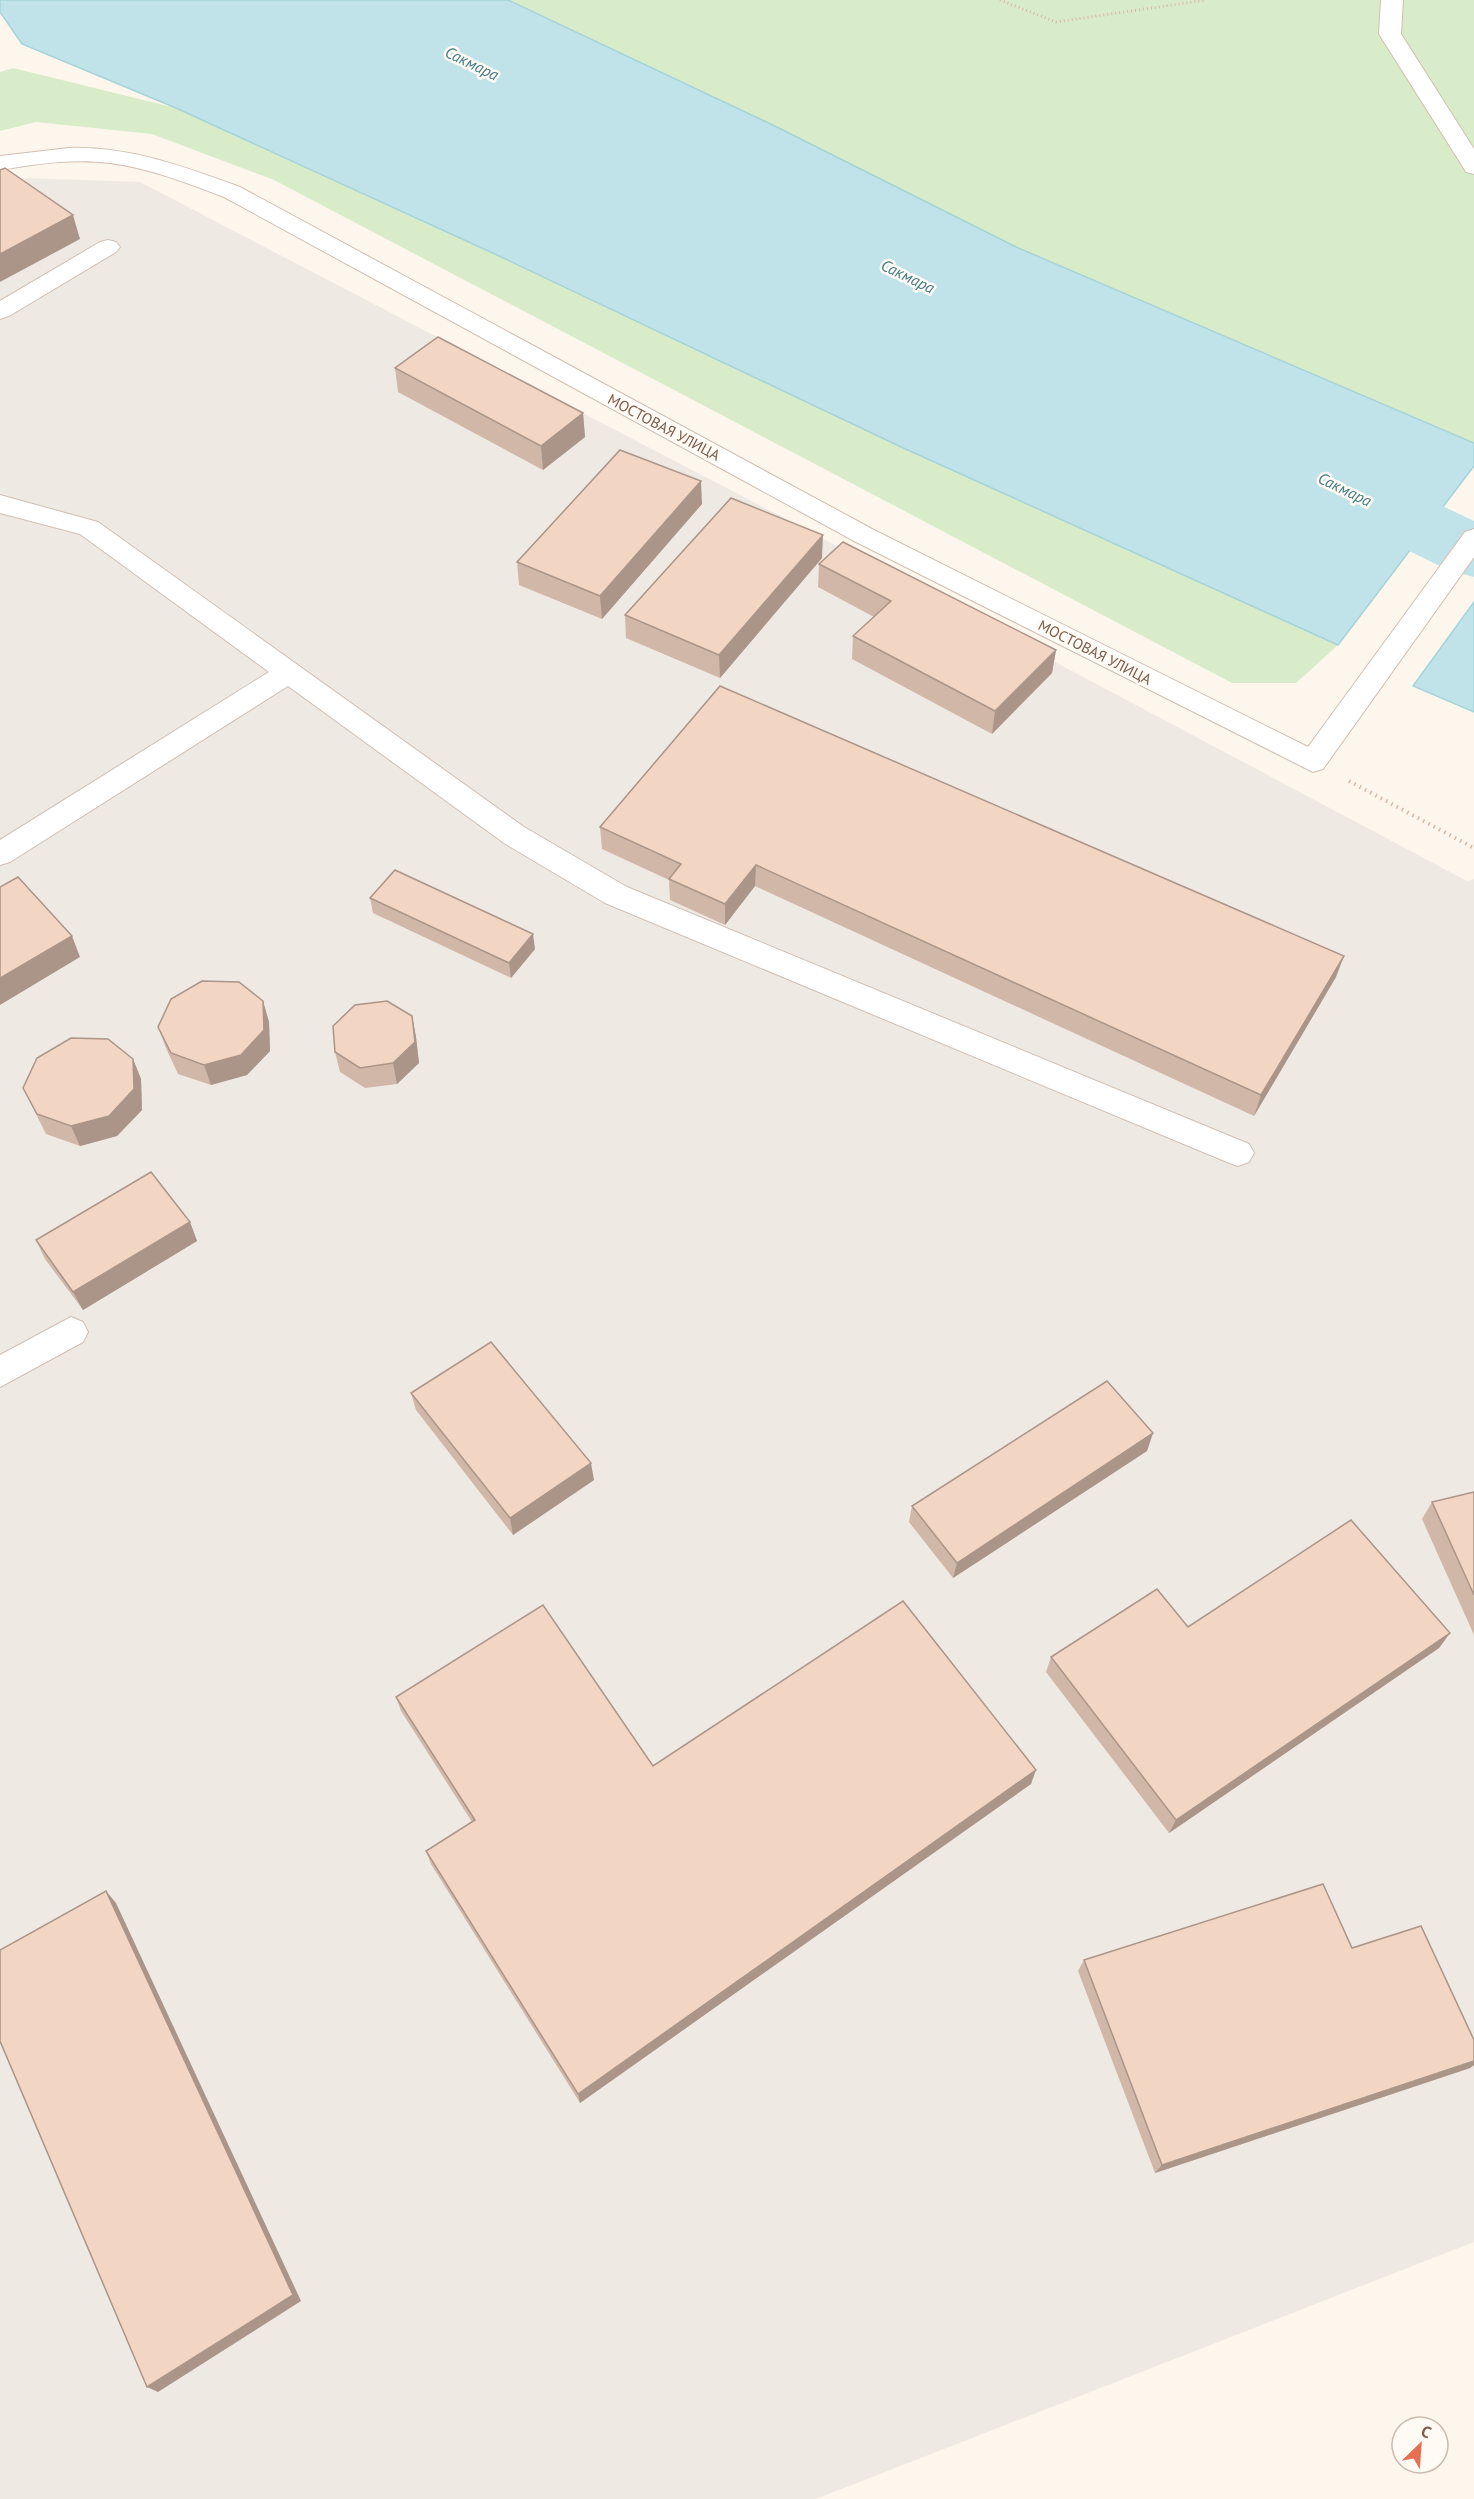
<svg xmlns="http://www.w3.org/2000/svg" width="1474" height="2499" font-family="'PT Sans',sans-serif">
<rect width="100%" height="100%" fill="#fdf6ec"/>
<path fill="#efe9e4" d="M27,178l113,4 646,337 681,362 7,-2v1363l-658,257h-816v-2309z"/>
<path fill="#d8ecc9" d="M508,0h966v443l-458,-196 -241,-121z
M13,68l163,40 321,147 402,191 439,199 -42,38h-64l-958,-503 -122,-46 -116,-12 -36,9v-59z"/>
<path fill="#bfe3e8" stroke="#a5d3da" stroke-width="1.5" d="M0,0h508l267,126 241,121 458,196v23l-136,179 -439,-199 -402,-191 -321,-147 -154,-64 -22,-32z
M1474,602v110l-61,-26z"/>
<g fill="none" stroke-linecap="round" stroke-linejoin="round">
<path fill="#bfe3e8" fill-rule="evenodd" d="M1311,449l26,7 137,65v56l-26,-7 -163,-80 -10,-17 10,-17z"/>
<g stroke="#d1beb0" stroke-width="2">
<path id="minor" d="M1381,0h22l-2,34 73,115v25l-8,-2 -3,-5 -84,-133z
M69,148c60,-2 116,19 171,39l634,343 434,217 157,-215 9,-3v28l-151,212 -10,3 -457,-230 -632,-345c-37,-14 -75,-29 -114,-34 -37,-5 -74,1 -110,7v-14z
M108,240l8,2 4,5 -4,5 -107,64 -9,3v-18l100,-59z
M0,495l98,27 426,305 103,60 622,257 5,9 -5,9 -11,4 -11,-4 -622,-259 -101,-60 -216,-157 -278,176 -10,3v-25l269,-168 -189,-138 -80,-21z
M71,1317l12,5 5,10 -5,10 -83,45v-32z"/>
</g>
<path stroke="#d9b8a5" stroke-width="3" stroke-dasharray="1 3" stroke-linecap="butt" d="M1000,0l56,22 150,-22"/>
<path stroke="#d9b8a5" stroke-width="4" stroke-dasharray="1.5 4.5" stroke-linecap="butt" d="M1349,781l125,67"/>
<use href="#minor" fill="#fff" fill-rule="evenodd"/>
</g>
<path fill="#d1b7a8" d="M395,368l188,45 2,24 -42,33 -145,-78z
M702,504l-100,115 -83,-34 -2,-23z
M822,558l-102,120 -94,-40 -1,-23z
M819,564l237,86 -4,23 -60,61 -140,-75 1,-23 21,-19 -56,-30z
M600,827l736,150 -82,139 -499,-230 -30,39 -55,-25 -1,-20 -67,-31z
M370,898l165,51 -24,29 -138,-65z
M263,1001l6,21 1,29 -23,24 -36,10 -33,-11 -12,-26 -8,-21z
M412,1016l4,21 3,26 -22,21 -32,4 -25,-16 -5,-20z
M133,1059l8,20 1,31 -25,26 -37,10 -34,-12 -23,-46z
M190,1222l7,19 -114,69 -38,-51 -9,-19z
M411,1393l183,87 -81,55 -97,-125z
M1153,1433l-6,18 -194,127 -44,-56 3,-16z
M1474,1492v143l-52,-116 10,-17z
M1188,1627l262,6 -11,15 -270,185 -123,-161 5,-15z
M396,1697l257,69 378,18 -451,319 -149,-239 -5,-13 46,-29 -71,-111z
M1084,1960l390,80v25l-4,3 -315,105 -77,-202z"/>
<path fill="#aa9588" d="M73,215l7,24 -80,43v-28z
M583,413l2,24 -42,33 -2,-24z
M701,481l1,23 -100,115 -2,-23z
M823,535l-1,23 -102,120 -1,-23z
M1056,650l-4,23 -60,61 3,-23z
M756,865l-1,21 -30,39v-21z
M533,934l2,15 -24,29 -2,-15z
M72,936l8,21 -80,48v-27z
M1344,956l-8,21 -82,139 7,-21z
M263,1001l6,21 1,29 -23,24 -36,10 -7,-20z
M412,1016l4,21 3,26 -22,21 -4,-21z
M133,1059l8,20 1,31 -25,26 -37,10 -9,-20z
M190,1222l7,19 -114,69 -10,-18z
M1153,1433l-6,18 -194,127 4,-15z
M591,1463l3,17 -81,55 -3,-17z
M1450,1633l-11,15 -270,185 7,-13z
M1036,1770l-5,14 -451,319 -2,-9z
M106,1891l10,12 185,398 -143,91 -11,-5z
M1474,2061v4l-4,3 -315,105 7,-8z"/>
<path fill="#f3d5c3" stroke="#aa9588" stroke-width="1.5" d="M5,168l68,47 -73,39v-84z
M438,337l145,76 -42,33 -146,-78z
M620,450l81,31 -101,115 -83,-34z
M731,498l92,37 -104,120 -94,-40z
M843,542l213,108 -61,61 -142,-75 38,-35 -72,-37z
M720,686l624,270 -83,139 -505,-230 -31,39 -56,-25 12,-15 -81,-37z
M395,870l138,64 -24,29 -139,-65z
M18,877l54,59 -72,42v-91z
M202,981l37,1 24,19 1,29 -23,25 -37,10 -33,-12 -13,-26 13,-28z
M387,1001l25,15 3,26 -22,21 -33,5 -25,-16 -2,-26 22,-21z
M71,1038l37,1 25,20 1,30 -25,27 -38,10 -34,-12 -14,-26 14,-30z
M151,1172l39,50 -117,70 -37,-52z
M491,1342l100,121 -81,55 -99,-125z
M1107,1381l46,52 -196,130 -45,-57z
M1474,1492v103l-42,-93z
M1351,1520l99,113 -274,187 -125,-163 106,-68 31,38z
M903,1601l133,169 -458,324 -152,-243 49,-31 -79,-123 147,-92 110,161z
M1323,1884l29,64 69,-22 53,114v21l-312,104 -78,-205z
M106,1891l187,404 -146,92 -147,-346v-91z"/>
<g text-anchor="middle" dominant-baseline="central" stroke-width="5" stroke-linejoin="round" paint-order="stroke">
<g font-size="15" fill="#7a5c4d" stroke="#fffaf3">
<text transform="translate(664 427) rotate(28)">МОСТОВАЯ УЛИЦА</text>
<text transform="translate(1095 652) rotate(27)">МОСТОВАЯ УЛИЦА</text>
</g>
<g font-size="16" font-style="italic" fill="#437c86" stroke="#fffaf3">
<text transform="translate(472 63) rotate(26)">Сакмара</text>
<text transform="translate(908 276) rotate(26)">Сакмара</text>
<text transform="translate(1345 489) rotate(26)">Сакмара</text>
</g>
</g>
<g transform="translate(1420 2445) rotate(25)"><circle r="28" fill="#fffaf3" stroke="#cabbb1" stroke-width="1.5"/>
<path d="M0-4.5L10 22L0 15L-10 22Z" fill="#e76f51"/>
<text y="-9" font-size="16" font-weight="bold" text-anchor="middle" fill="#7a5c4d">С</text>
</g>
</svg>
